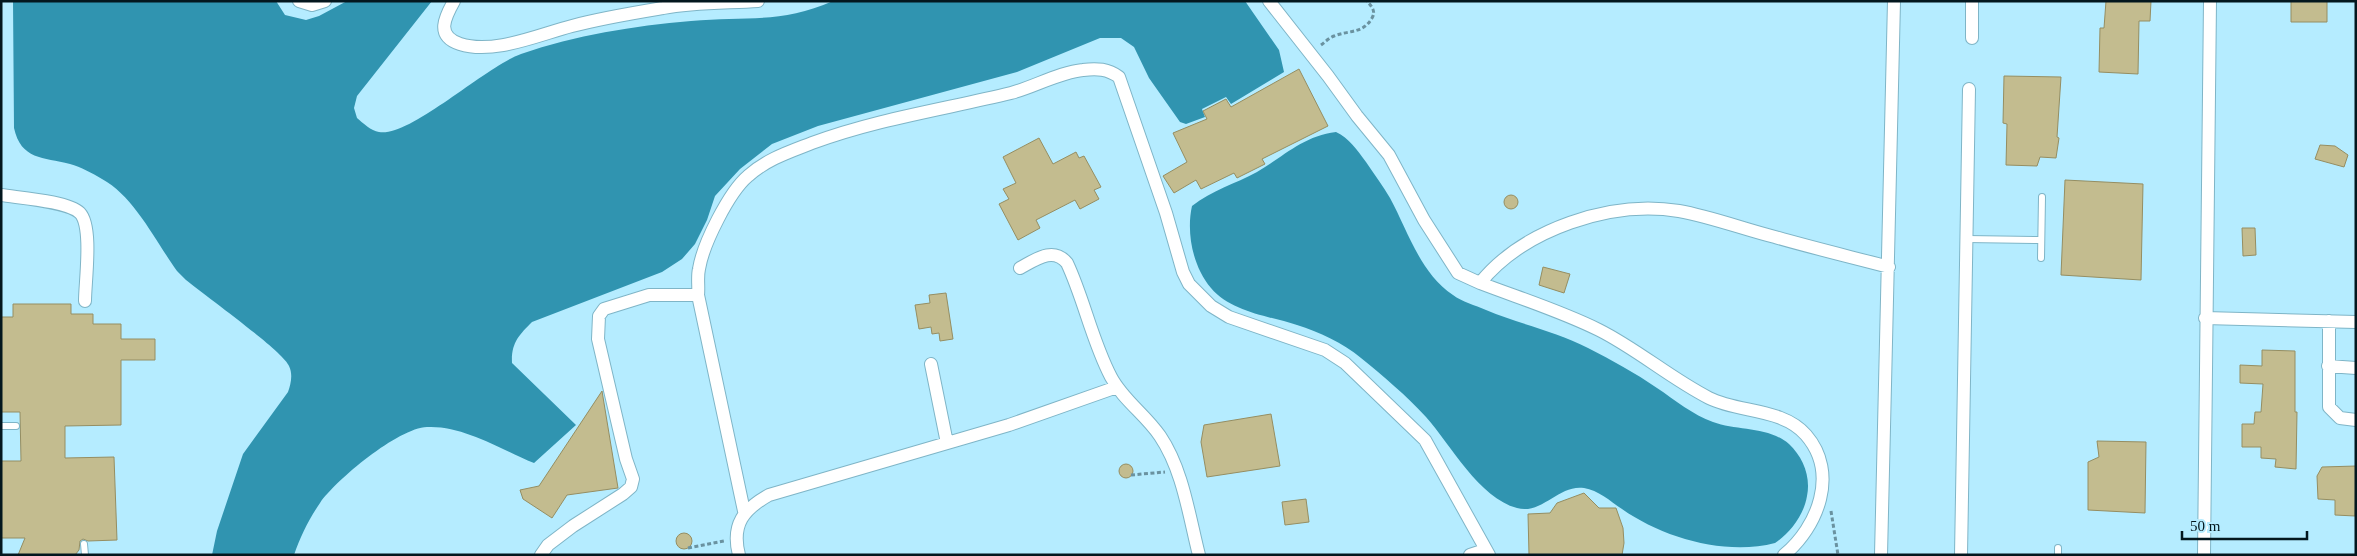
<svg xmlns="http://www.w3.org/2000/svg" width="2357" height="556" font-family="'Times New Roman',serif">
<rect width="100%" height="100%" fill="#b5ecff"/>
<path fill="#3094b0" d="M13,1h263l9,14 21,5 13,-4 28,-15h85l-75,95 -3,12 3,10c6,5 14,13 22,14 30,6 107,-66 142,-78 55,-19 112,-28 170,-33 54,-5 90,3 142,-20h412l34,49 5,22 -53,32 -5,-7 -24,12 3,8 -19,7 -6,-2 -31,-44 -15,-31 -13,-9h-21l-83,34 -199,54 -46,18 -32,25 -25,27 -8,24 -12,24 -13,15 -20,13 -130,50c-13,13 -21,21 -20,41l64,62 -42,38c-32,-13 -71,-38 -107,-36 -29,1 -91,53 -107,76 -11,16 -20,34 -26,52h-82l5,-24 26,-77 45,-62c3,-8 5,-18 1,-26 -6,-15 -85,-71 -103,-86l-9,-9c-21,-29 -43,-75 -75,-92 -10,-6 -21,-12 -32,-15 -27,-7 -49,-4 -56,-36z
M1336,132c13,6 21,18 30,30 8,12 17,24 24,36 18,33 30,75 63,97 9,7 22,10 33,15 33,14 69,21 102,38 24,12 47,25 69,40 18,12 36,27 56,34 24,9 55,4 76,22 14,13 22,33 18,52 -3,19 -17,37 -32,47 -49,13 -112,-5 -153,-34 -12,-8 -24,-19 -38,-21 -25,-4 -42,27 -67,20 -38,-10 -66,-63 -91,-91 -19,-21 -43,-41 -65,-59 -18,-15 -42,-26 -64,-33 -28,-9 -66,-13 -86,-37 -18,-21 -25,-55 -19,-82 20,-16 43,-22 65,-34 26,-15 46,-36 79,-40z"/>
<path fill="#c3bc8f" stroke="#958e62" d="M2106,1h45l-1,20h-11l-1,53 -39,-2 1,-44h4z
M2291,1h36v21h-36z
M1299,69l29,57 -66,33 3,5 -28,14 -3,-5 -33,16 -5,-9 -22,13 -11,-17 24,-14 -14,-29 34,-14 -4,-8 23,-12 5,8z
M2004,76l57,1 -4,60 2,1 -3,20 -16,-1 -3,9 -31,-1 1,-41 -4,-1z
M1039,138l14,26 23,-12 3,6 5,-2 17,31 -7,3 5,9 -19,10 -5,-9 -39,20 4,8 -22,12 -19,-36 10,-5 -6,-10 13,-6 -13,-26z
M2320,145l15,1 13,9 -4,12 -29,-8z
M2065,180l78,4 -2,96 -80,-5z
M1504 202a7 7 0 1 1 14 0a7 7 0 1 1-14 0Z
M2242,228h13l1,27 -13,1z
M1543,267l27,7 -6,19 -25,-8z
M946,293l7,46 -13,2 -1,-8 -7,1 -1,-7 -12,2 -4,-24 15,-2 -1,-8z
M13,304h58v10h22v10h28v15h34v21h-34v65l-56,1v32l49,-1 3,83 -29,1 -5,-2 -3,2 -1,9 -4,5h-57l7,-17h-24v-77h20l-1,-49h-19v-95h12z
M2262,350l33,1v61h2l-1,57 -21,-2 1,-8 -15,-1v-11h-19v-23h12l1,-12h6l2,-28 -23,-1v-18l22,1z
M602,391l16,97 -51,7 -15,23 -29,-19 -3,-9 19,-4z
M1271,414l9,52 -73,11 -6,-35 3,-17z
M2097,441l49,1 -1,71 -57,-3v-48l11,-5z
M1119 471a7 7 0 1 1 14 0a7 7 0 1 1-14 0Z
M2356,466l-1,50 -20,-1v-15l-17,-1 -1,-23 5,-9z
M1584,493l15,15h17l7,20 1,15 -2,12h-93l-1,-41 22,-1 7,-10z
M1306,499l3,23 -24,3 -3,-23z
M676 541a8 8 0 1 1 16 0a8 8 0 1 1-16 0Z"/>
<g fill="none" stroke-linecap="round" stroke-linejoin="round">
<g stroke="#7fb5c7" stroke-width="8">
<path id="lane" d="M1967,239l74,1
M2041,258l1,-61
M1,426h15
M84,544l1,11
M2058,555v-7"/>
</g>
<g stroke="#7fb5c7" stroke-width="14">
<path id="street" d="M299,1l13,4 13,-4
M454,1c-9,16 -19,35 6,43 34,11 80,-10 112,-18 30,-8 61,-13 91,-18 31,-6 64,-5 95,-7
M1269,1l59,75 29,40 32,39 35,65 34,53 22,10c44,-54 131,-83 199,-72 33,6 64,18 96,26 38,11 76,20 114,30
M1972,38v-37
M1,195c19,3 67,6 79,18 13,14 5,69 5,88
M1020,268c15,-8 33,-22 47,-5 17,36 25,78 44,114 12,23 34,37 49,59 23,34 29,80 39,119
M1480,283c39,15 81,28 119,47 38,19 71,48 110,68 30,15 74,10 97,37 33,38 12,92 -22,120
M2205,318l151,4
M2329,321v86l11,11 16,2
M931,364l16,79
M2328,366l28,2
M744,511l-46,-216c1,-8 -1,-18 1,-26 4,-25 30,-77 49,-93 19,-17 41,-24 64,-33 65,-24 133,-34 199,-50 23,-6 49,-21 72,-23 14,-2 25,-1 36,7l47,136 17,59 6,12 22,22 18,11 96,33 20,13 80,77 64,115
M541,555l7,-10 25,-19 50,-32 8,-7 2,-8 -7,-20 -28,-120 1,-23 5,-7 45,-14h49
M739,555c-8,-31 5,-46 30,-60l240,-70 108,-38
M1470,555l15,-5
M1881,555l13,-554
M1961,555l8,-466
M2204,555l6,-554"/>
</g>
<path stroke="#6a92a0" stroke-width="3" stroke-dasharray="4 2.5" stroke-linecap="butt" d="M1321,45c4,-3 8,-7 13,-9 15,-6 29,-2 38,-18 4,-7 0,-11 -5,-17
M1131,475l34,-3
M1831,511l7,44
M688,548l36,-7"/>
<use href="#lane" stroke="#fff" stroke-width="6"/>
<use href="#street" stroke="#fff" stroke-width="12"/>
</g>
<rect width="2357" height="556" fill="none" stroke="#03171e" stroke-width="5"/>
<path d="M2182 531v8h125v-8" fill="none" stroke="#03171e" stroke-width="2.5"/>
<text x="2190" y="531" font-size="15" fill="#03171e" stroke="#b5ecff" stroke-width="4" paint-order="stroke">50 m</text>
</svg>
